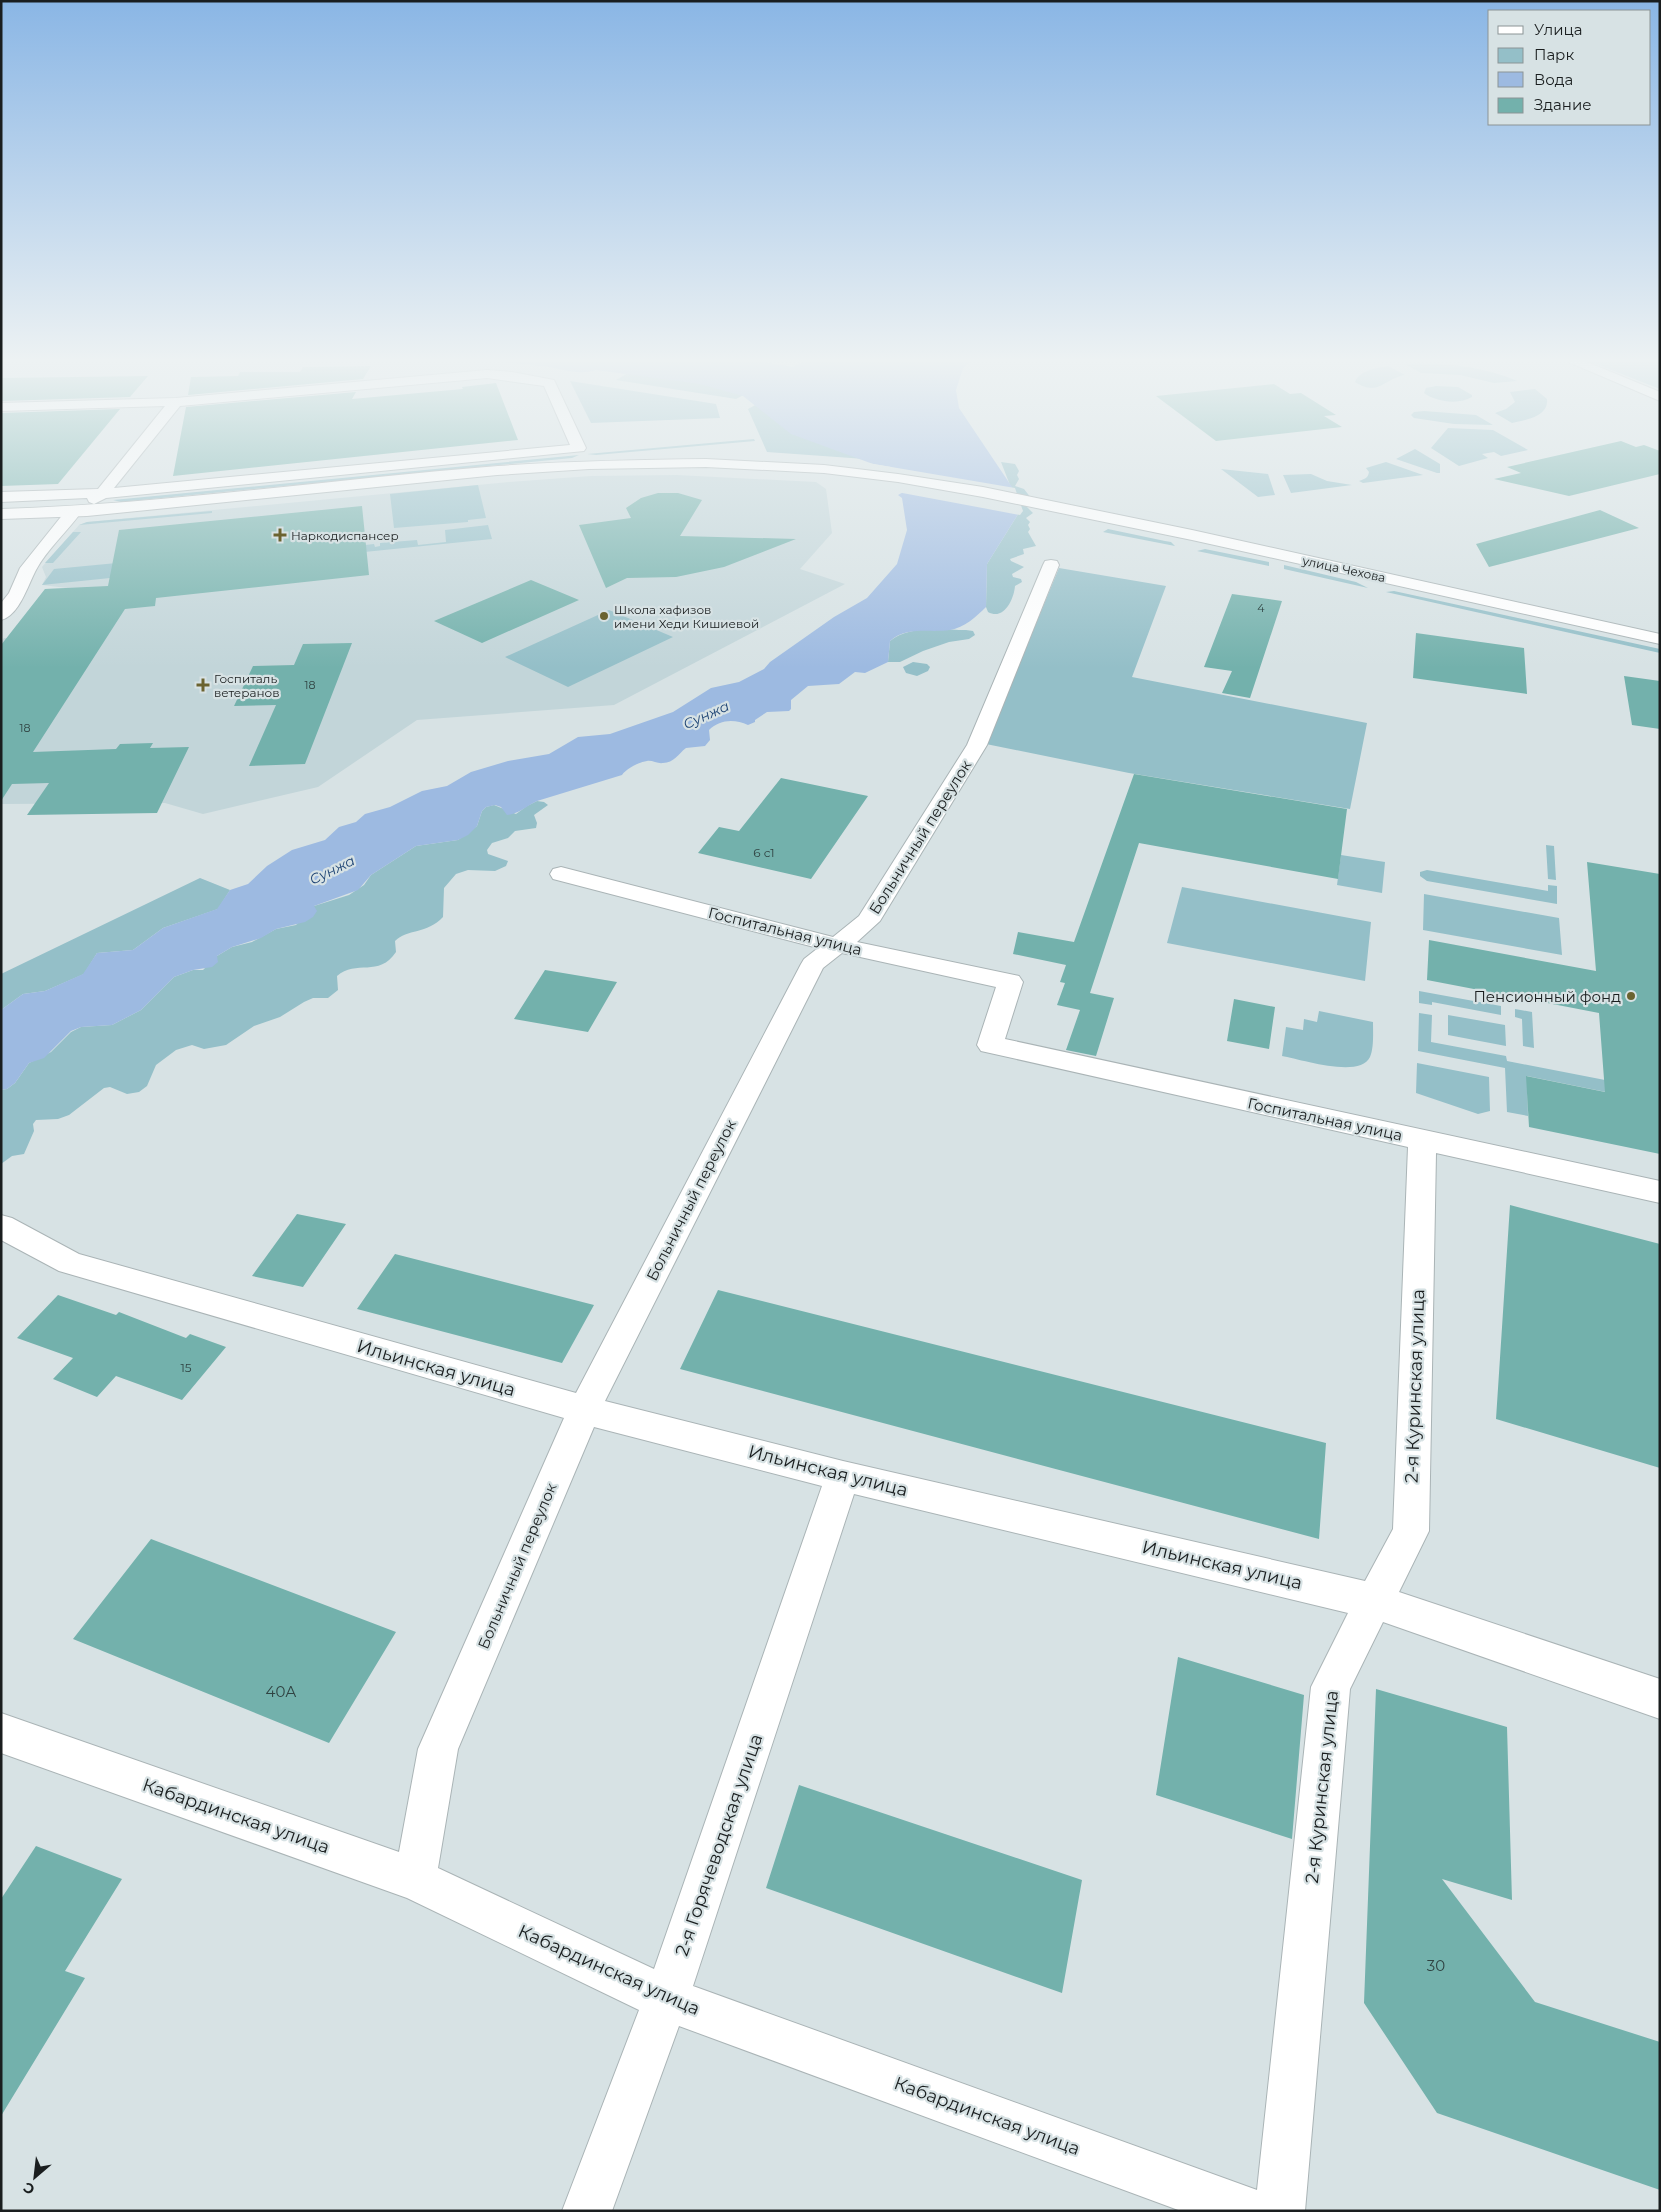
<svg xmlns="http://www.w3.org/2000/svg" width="1661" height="2212" font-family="Montserrat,sans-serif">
<rect width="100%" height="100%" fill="#d7e2e4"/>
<path fill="#c2d5d9" d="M677,475l139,7 10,7 6,44 -32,36 45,15 -231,121 -197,15 -99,67 -115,27 -38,-11 -164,1v-162l3,-4h9l19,-19h-10l23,-30 22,-1 -25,-3 4,-8 -4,-10 37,-42 8,-3 422,-40 82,-6z"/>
<path fill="#94bfc8" d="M654,358l133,14 -51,27 -120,-19z
M841,358l38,102 -112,-8 -19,-43z
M1581,358h79v31z
M1405,364c37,-2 78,2 112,17l-23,2 -34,-8 -39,-2z
M1388,366l17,9c-22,4 -26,22 -50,7 5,-12 21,-14 33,-16z
M570,381l146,23 4,14 -129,5z
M1436,386l22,1 14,8v2c-13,8 -36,5 -48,-4l2,-5z
M1535,389l12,10c2,18 -22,21 -35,24l-17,-10 11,-4 9,-7 -5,-10z
M1424,411l52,4 17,10 -39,-1 -40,-6 -3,-3 3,-3z
M1448,428l45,2 35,20 -27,6 -7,-4 -12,2 6,4 -29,8 -28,-18z
M754,439l1,2 -159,14 -9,-1z
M1415,449l25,15v9h-3l-41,-14z
M579,455l-7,3 -451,44 -8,-2z
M1001,462l14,2 4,7 -2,4 2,4 -4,7 9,3 7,9 -5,8 7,7 -7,5 4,4 -2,3 2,4 -2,3 8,14 -13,3 1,5 -14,5 1,2 13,6 -12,7 1,3 8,2 1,3 -7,4c-1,13 -11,35 -27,26l-2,-5 1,-43 33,-53z
M1386,462l37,13 -60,8 -4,-2c6,-2 9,-3 10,-9l-3,-4z
M1221,469l47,5 7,21 -17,2z
M1311,474l16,7 25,4 -61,8 -8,-18z
M478,485l8,33 -18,2v2l-74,6 -4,-34z
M212,511v2l-133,12 8,-3z
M488,525l4,14 -275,28 148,-22 9,-1 1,3 5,-1v-3l37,-3 1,5 28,-3 -1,-12z
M1108,529l57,12 6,1 4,4 -72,-14z
M73,532h8l-28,31h-8z
M1205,549l64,13v4l-72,-15z
M190,556l-2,14 -146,15 12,-16z
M1284,565l72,17 12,6 -84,-19z
M1059,568l107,18 -34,91 235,46 -17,86 -221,-36 -143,-29z
M1394,591l266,58v4l-274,-61z
M609,610l64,27 -105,50 -63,-30z
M966,630l7,1 2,4 -6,4 -20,3 -26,9 -23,11h-12l2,-21c19,-16 52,-11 76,-11z
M913,662l14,2 3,3 -2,4 -11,5 -11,-3 -3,-6z
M537,801l7,1 4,3 -14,10 3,8 -1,5 -21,3 -7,7 -16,5 -5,7 1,4 20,7 -2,5 -11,5 -27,-1 -12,4 -12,14 -1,29c-16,17 -36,12 -48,24l1,11c-17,26 -40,7 -59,24l1,14 -10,8h-15l-9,4 -24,15 -26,9 -28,19 -22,4 -12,-4 -16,5 -20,15 -9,21 -8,6 -12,2 -17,-7 -6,1 -35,27 -11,4 -22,1 -3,4 1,7 -10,23 -12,2 -11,8v-74l6,-1 8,-6 14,-20 22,-11 20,-20 10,-5 31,-2 29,-15 33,-33 19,-7h10l14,-14 15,-9 20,-5 24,-13 20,-4 18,-19 35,-11 15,-10 7,-10 45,-29 42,-6 19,-14 5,-15 4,-4 8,-2 22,9 11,-8z
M1546,845l8,1 2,34 -8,-1z
M1341,855l44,7 -3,31 -45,-8z
M1427,870l121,21v-6l9,1v18l-130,-23 -7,-5v-4z
M200,878l30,12 -12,19 -55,19 -30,22 -36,3 -13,21 -39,17 -22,3 -22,16v-36z
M1182,887l189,35 -6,59 -198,-38z
M1424,894l135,24 3,37 -139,-25z
M1419,991l82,15v9l-69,-13v3l-13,-2z
M1515,1009l17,3 2,36 -11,-2 -1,-27 -7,-2z
M1319,1011l54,11c0,10 1,26 -3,35 -10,22 -70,2 -88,-1l4,-29 17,3 1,-11 13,3z
M1419,1013l13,2 -1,27 75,14 1,5 98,19 1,12 -79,-16 1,40 -21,-4 -2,-44 -87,-17z
M1448,1015l57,10 1,21 -58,-11z
M1417,1063l72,14 1,34 -12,3 -62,-21z"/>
<path fill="#9dbae1" d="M456,358h284l53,9 17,-9h165l-12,10 -7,22 3,18 53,79 8,24 -33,53 -1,43c-9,9 -22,21 -36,23 -21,3 -43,-4 -60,11l-2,21 -23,11 -10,-1 -16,12 -31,2 -17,14v9l-2,2 -22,1 -12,8v2l-7,3c-13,-6 -28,-6 -39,5l1,10 -5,6 -19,2c-8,6 -12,15 -23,15 -5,1 -11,-3 -16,-2 -8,1 -21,8 -25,14l-85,26c-11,5 -18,13 -30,14l-6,-8 -6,-2 -9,2 -4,4 -5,15 -9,9 -10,5 -42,6 -45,29 -13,15 -44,16 3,5 -4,6 -8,5 -29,7 -15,9 -29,9 -15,9 1,6 -6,5 -19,3 -19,7 -33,33 -29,15 -31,2 -10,4 -27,27 -15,5 -14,20 -8,6 -6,1v-80l22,-16 22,-3 38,-17 14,-21 36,-3 30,-22 54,-19 13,-19 18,-6 19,-18 25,-16 33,-10 14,-13 17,-5 9,-8 25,-7 32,-16 25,-5 24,-14 37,-11 41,-7 29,-17 32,-3 63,-22 38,-24 28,-6 25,-13 6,-7 64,-45 33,-19 30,-34 10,-34 -5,-32 -4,-3 11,-6 -2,-7 -16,-15 -18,-3 -82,-30 -48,-38 -43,-12 -104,-14c-18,6 -37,-2 -54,-4 -29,-3 -58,-5 -86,-8z"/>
<path fill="#d7e2e4" d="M862,462l153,26 8,23 -3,4 -123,-23 9,-5 -2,-7 -14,-11z"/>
<path fill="#73b1ac" d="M371,366l-8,13 -175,16 3,-18 47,-1 2,-4h60l3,-5z
M148,376l-18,21 -129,4v-23z
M496,383l22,57 -345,36 13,-69 170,-15 -4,7 111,-10 -1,-2z
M1274,384l16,10 11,-1 35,22 -12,1 18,11 -126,14 -60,-45z
M120,409l-62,75 -57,2v-73z
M1621,441l15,6 8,-2 16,6v23l-91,22 -75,-17 27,-6 -14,-6z
M658,493h20l24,7 -22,36 116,3 -72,28 -48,10 -49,1 -21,10 -27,-63 52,-7 -5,-10 15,-10z
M362,506l7,69 -213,23 -1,8 -30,3 -92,143 83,-3 4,-5 33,-1 -3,5 39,-1 -32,66 -130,2 22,-32 -37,1 -11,17v-156l44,-56 63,-3 11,-56z
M1600,510l39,18 -150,39 -13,-23z
M531,580l48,20 -97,43 -48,-22z
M1232,594l50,7 -32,97 -28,-5 10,-22 -28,-4z
M1416,633l108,15 3,46 -114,-16z
M352,643l-47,121 -56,2 27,-61 -42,1 19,-40 41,-1 9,-21z
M1624,676l36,5v48l-28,-4z
M1134,774l213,35 -9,70 -199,-36 -49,150 24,5 -18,58 -30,-6 14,-40 -23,-5 8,-22 -5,-1 6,-17 -53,-11 5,-22 56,10z
M781,778l87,18 -57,83 -113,-26 21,-26 20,4z
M1587,862l73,12v280l-131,-27 -3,-51 79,16 -6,-79 -172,-33 2,-40 167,31z
M545,970l72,12 -29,50 -74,-13z
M1234,999l41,8 -6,42 -42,-8z
M1510,1205l150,39v224l-164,-49z
M297,1214l49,10 -43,63 -51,-11z
M395,1254l199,51 -32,58 -205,-54z
M718,1290l608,153 -7,96 -639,-170z
M58,1295l58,20 3,-3 67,26 4,-4 36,13 -44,53 -66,-24 -19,21 -44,-18 20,-21 -56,-20z
M151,1539l245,93 -67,111 -256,-104z
M1178,1657l126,38 -12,144 -136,-44z
M1376,1689l131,38 5,173 -70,-21 93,123 125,40v148l-223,-77 -73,-110z
M799,1785l283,95 -20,113 -296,-105z
M36,1846l86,33 -57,92 20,7 -84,138v-217z"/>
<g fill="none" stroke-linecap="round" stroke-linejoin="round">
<g stroke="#aab4b6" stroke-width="2">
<path id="minor" d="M487,370l25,2 42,8 32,68 -2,3 -478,47 -12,6 -5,-2 -2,-4 -86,4v-10l97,-3 67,-83 -164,5v-8l175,-5zM487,378l57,8 26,59 -456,43 66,-82z
M74,506l6,2 2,3c-14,20 -35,38 -46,59 -8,15 -17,46 -35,50v-17l8,-10 11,-25 48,-60z
M1051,560l6,1 2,4 -72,180 -107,176 -23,21 162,34 4,6 -18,57 655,142v22l-224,-50 -7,378 -30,61 261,87v40l-277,-97 -33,67 -45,522h-124l-502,-185 -67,185h-50l77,-201 -232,-112 -406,-145v-40l398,139 19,-103 146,-331 -505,-147 -58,-31v-25l11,3 67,36 497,139 225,-429 3,-5 14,-11 -265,-69 -3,-5 3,-5 8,-2 272,70 26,-21 108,-171 76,-180 2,-4zM842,953l154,34 -19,58 4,6 427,96 -15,382 -28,52 -522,-120 -238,-60 218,-433zM594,1427l228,59 -168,483 -216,-101 20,-119zM854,1494l494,119 -37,74 -54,503 -564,-204z"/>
</g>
<g stroke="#aab4b6" stroke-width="2">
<path id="major" d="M1559,358h18l83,34v9z
M706,459l118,6 74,9 85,13 209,43 468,104v10l-468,-104 -209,-43 -85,-15 -74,-9 -118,-6 -117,2 -92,6 -410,41 -86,3v-10c167,-5 331,-30 497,-43 70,-5 139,-6 208,-7z"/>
</g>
<use href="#minor" fill="#fff" fill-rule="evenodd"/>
<use href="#major" fill="#fff" fill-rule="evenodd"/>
</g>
<linearGradient id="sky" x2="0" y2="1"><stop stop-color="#8ab6e5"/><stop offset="0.54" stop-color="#edf2f3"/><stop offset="1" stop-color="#edf2f3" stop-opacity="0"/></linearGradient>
<rect width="1661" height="668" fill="url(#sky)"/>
<g fill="#6b6330" stroke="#d7e2e4" stroke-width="2">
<path d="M277.5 527.5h5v5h5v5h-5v5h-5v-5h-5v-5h5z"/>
<circle cx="604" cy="616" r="5"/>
<path d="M200.5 677.5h5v5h5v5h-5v5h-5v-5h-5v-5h5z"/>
<circle cx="1631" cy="996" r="5"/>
</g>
<g text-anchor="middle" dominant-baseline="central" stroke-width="4.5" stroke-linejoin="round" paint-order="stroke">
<g font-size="11" fill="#304342">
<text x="1261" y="608">4</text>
<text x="310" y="685">18</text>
<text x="25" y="728">18</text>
</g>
<g font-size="12" fill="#1a1e1f" stroke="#d7e2e4" text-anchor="start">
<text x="291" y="535">Наркодиспансер</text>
<text x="614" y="609">Школа хафизов<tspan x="614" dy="14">имени Хеди Кишиевой</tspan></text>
<text x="214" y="678">Госпиталь<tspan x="214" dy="14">ветеранов</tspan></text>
</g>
<g font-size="12" fill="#1a1e1f" stroke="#d7e2e4">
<text transform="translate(1344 569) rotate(12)">улица Чехова</text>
</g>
<g font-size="12" fill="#304342">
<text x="764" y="852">6 с1</text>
<text x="186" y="1367">15</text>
</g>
<g font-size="14" font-style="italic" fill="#1e4474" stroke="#d7e2e4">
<text transform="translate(706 715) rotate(-24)">Сунжа</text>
<text transform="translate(332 870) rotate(-26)">Сунжа</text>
</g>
<g font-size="15" fill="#1a1e1f" stroke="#d7e2e4">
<text transform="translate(920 837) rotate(-58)">Больничный переулок</text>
<text transform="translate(785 931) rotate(14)">Госпитальная улица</text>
<text transform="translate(1325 1119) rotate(12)">Госпитальная улица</text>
<text transform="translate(691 1200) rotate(-63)">Больничный переулок</text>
<text transform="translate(517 1566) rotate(-67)">Больничный переулок</text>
</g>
<g font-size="15" fill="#1a1e1f" stroke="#d7e2e4" text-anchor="end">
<text x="1621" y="996">Пенсионный фонд</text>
</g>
<g font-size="15" fill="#304342">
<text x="281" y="1691">40А</text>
<text x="1436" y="1965">30</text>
</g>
<g font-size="18" fill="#1a1e1f" stroke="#d7e2e4">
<text transform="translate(436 1368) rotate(16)">Ильинская улица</text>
<text transform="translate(1415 1386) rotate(-88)">2-я Куринская улица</text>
<text transform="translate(828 1471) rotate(14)">Ильинская улица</text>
<text transform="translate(1222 1565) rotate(13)">Ильинская улица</text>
<text transform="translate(1322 1787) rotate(-84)">2-я Куринская улица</text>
<text transform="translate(236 1816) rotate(19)">Кабардинская улица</text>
<text transform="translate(719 1845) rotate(-71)">2-я Горячеводская улица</text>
<text transform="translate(609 1970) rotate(24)">Кабардинская улица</text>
<text transform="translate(987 2116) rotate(20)">Кабардинская улица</text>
</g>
</g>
<rect width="1661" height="2212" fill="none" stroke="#1a1e1f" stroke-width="5"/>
<rect x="1488" y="10" width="162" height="115" fill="#d7e2e4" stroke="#8b9495"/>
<rect x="1498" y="26" width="25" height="8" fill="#ffffff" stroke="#8b9495"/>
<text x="1534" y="35" font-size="15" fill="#1a1e1f">Улица</text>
<rect x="1498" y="48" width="25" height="15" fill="#94bfc8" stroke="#8b9495"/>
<text x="1534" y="60" font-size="15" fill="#1a1e1f">Парк</text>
<rect x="1498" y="72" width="25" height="15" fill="#9dbae1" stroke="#8b9495"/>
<text x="1534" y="85" font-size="15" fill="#1a1e1f">Вода</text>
<rect x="1498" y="98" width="25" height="15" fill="#73b1ac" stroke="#8b9495"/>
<text x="1534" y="110" font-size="15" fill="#1a1e1f">Здание</text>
<g transform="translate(35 2177) rotate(208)" stroke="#d7e2e4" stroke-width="4" paint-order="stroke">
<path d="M0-4L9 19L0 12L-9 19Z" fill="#1a1e1f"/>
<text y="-8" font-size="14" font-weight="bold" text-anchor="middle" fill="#1a1e1f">С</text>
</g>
</svg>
